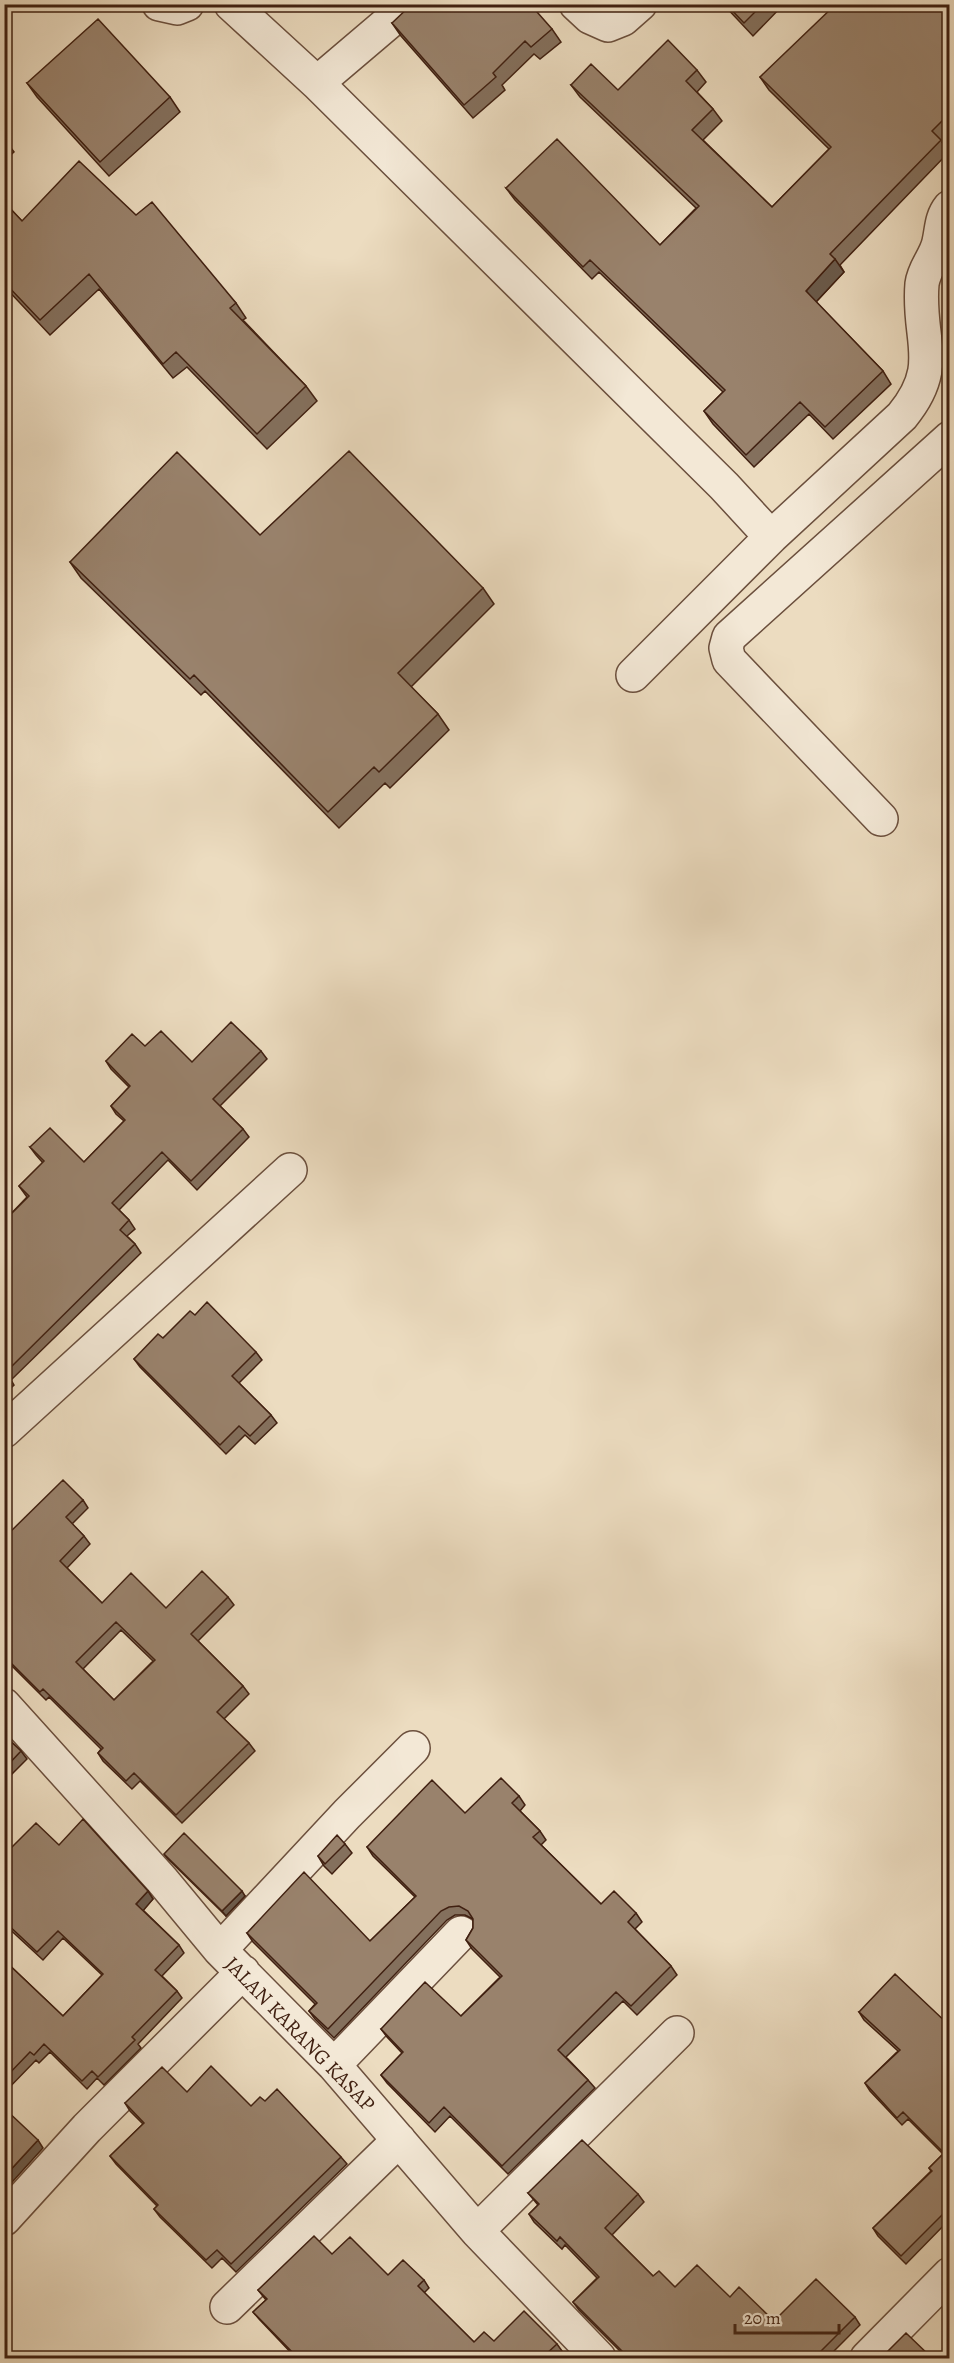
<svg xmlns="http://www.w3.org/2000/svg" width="954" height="2363" font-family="Alegreya,serif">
<rect width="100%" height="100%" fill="#ecdcc0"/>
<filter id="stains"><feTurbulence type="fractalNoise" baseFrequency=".00333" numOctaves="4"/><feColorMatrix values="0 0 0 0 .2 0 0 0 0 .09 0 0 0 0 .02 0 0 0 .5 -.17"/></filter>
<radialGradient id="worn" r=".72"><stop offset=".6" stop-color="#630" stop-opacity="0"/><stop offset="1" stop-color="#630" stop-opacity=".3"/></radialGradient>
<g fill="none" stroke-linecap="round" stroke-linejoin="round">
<g stroke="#6b4f3d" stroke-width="36">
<path id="minor" d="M159,4l18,4 10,-4
M231,4l86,79 407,403 47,51
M576,4l14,13 18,8 15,-6 17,-15
M317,83l93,-79
M633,675l138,-138 131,-121c42,-51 15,-76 20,-132 2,-16 14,-27 17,-42 3,-13 2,-24 11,-35
M881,819l-152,-159 -3,-12 3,-11 221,-199
M4,1431l286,-261
M4,1705l158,175 58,70 114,115 143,166 122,127
M220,1950l127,-136 66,-66
M334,2065l127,-132
M4,2219l83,-91 156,-156
M477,2231l200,-198
M227,2307l172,-167
M867,2358l83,-84"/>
</g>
<use href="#minor" stroke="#f3e8d6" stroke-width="33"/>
</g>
<path fill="#84705d" stroke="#402011" stroke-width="1.5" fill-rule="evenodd" d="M723,4h61l-31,32z
M950,4v131l-8,7 7,10 -109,113 4,7 -28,30 67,69 8,13 -58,55 -24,-25 -55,53 -41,-43 -9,-13 19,-19 -124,-120 -7,7 -77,-79 -9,-12 154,57 36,-37 -116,-111 -9,-12 47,5 79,-20 9,12 -9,10 16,17 9,12 -19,19 69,67 57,-58 -60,-59 -9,-13z
M392,23l160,6 9,13 -21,17 -6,-5 -32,31 3,5 -32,28 -72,-82z
M27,83l143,14 10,15 -71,64 -72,-79z
M4,139l10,13 -10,9z
M4,202l18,19 114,-6 100,88 10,15 -3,2 63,66 11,15 -50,48 -80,-82 -14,11 -74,-89 -49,46 -46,-49z
M260,535l223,53 11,16 -83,83 27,27 11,16 -59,58 -5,-5 -46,45 -134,-137 -4,4 -120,-117 -11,-16z
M145,1046l47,16 69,-11 6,8 -47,47 23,23 6,8 -52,53 -29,-30 -49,50 10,10 6,9 -8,7 8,8 6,9 -130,127 3,5 -10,9v-173l23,-24 -8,-11 24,-23 -7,-8 -6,-8 54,15 40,-41 -8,-7 -5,-8 18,-19 -18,-18 -5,-8z
M195,1315l61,37 6,8 -23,23 32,32 6,8 -22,21 -10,-9 -19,19 -86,-87 -6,-8z
M83,1500l5,8 -16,16 12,12 6,8 -23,24 35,35 64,5 62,-11 6,8 -36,36 45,45 6,8 -25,25 25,24 6,8 -73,72 -42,-42 -8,8 -29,-28 -5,-8 3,-4 -52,-52 -3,3 -35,-35 -6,-8 2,-2 -3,-3v-118l2,2zM121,1630l32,31 -39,39 -31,-31z
M4,1735l17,16 6,8 -22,22z
M519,1796l6,9 -5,6 20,20 6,9 -5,5 60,59 35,9 6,9 -7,7 36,37 6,9 -40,40 -14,-14 -57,56 22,23 7,8 -87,86 -58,-58 -15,16 -48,-49 -6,-8 21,-22 -15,-16 -6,-8 80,-13 39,-39 -28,-28 -6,-9 7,-12v-9l-8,-4h-10l-8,5 -113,118 -19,-19 -6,-8 6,-7 -62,-62 -6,-9 123,8 45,-44 -42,-41 -6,-9 98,-34z
M345,1844l7,9 -20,21 -8,-8 -6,-10z
M59,1845l89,46 5,8 -10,11 36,35 5,8 -22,23 15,15 5,7 -44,46 3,4 -37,37 -7,-7 -10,11 -37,-37 -11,11 -3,-3 -32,33v-133l59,56 39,-41 -39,-37 -20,22 -39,-36v-73l2,2z
M164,1854l81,42 -19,20 -58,-57z
M859,2012l91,14v193l-44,45 -28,-28 -5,-8 58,-57 -2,-3 14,-14 -35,-35 -6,6 -32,-34 -5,-8 33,-32 -34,-31z
M187,2092l64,14 14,-5 76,56 6,7 -111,108 -14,-14 -10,10 -52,-51 -6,-8 3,-3 -41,-42 -6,-8 33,-32 -13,-13 -5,-8z
M528,2193l110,1 6,8 -32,33 41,41 22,11 55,10 44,24 81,-4 5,8 -33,33h-200l-48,-48 -6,-8 24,-24 -32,-33 -3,4 -28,-27 -5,-8 9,-9z
M332,2254l56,21 36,5 5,8 -5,5 50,49 20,-1 63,3 5,7 -7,7h-259l-37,-39 -6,-7 13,-12 -8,-10z"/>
<path fill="#6b5b4c" stroke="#402011" stroke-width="1.5" d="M835,259l9,13 -29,31 -9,-12z
M148,1891l5,8 -11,13 -6,-8z
M242,1891l3,5 -19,20 -4,-5z
M38,2140l5,8 -39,43v-14z"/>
<path fill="#99826c" stroke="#402011" stroke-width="1.5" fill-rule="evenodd" d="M412,4h118l22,25 -21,18 -6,-6 -32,32 3,4 -32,28 -72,-82z
M726,4h37l-19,19z
M836,4h114v109l-18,18 9,9 -111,114 5,5 -29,32 77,80 -58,56 -25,-25 -54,53 -42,-44 21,-21 -135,-130 -7,7 -77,-79 51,-49 103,106 39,-39 -128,-121 20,-21 27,26 50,-50 29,30 -11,11 27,28 -21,21 80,77 59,-60 -71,-70z
M98,19l72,78 -70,65 -73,-79z
M79,161l57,54 16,-13 84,101 -6,5 76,78 -49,48 -81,-82 -13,12 -74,-90 -49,46 -36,-38v-80l18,19z
M349,451l134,137 -85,85 40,41 -59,58 -5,-5 -46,45 -134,-137 -4,4 -120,-117 107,-110 83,83z
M231,1022l30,29 -48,48 30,30 -52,52 -29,-29 -50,51 17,17 -9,10 15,14 -130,129 3,3 -4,4v-159l25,-25 -10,-10 25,-25 -14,-14 20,-19 34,34 41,-42 -14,-14 19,-20 -24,-25 26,-27 13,12 16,-15 31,31z
M207,1302l49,50 -24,24 39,39 -21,21 -11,-10 -19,19 -86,-86 24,-25 5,4 27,-27 5,4z
M63,1480l20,20 -17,17 18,19 -24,25 42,42 29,-30 35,35 36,-37 26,26 -37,37 52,52 -26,26 32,31 -73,72 -42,-42 -8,8 -28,-28 5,-5 -60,-59 -3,3 -35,-35 3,-3 -4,-4v-116l2,2zM116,1622l39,38 -41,40 -38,-38z
M4,1735l17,16 -17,18z
M501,1778l18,18 -7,7 28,28 -7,6 68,67 13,-13 22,22 -8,9 43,44 -40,40 -15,-14 -58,58 30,30 -86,86 -58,-59 -15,16 -48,-48 22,-23 -22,-23 44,-47 36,34 41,-40 -36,-36 7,-12v-9l-5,-8 -9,-5 -10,1 -8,4 -113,118 -19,-18 8,-8 -70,-70 57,-61 66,69 46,-45 -49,-49 65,-67 33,33z
M83,1819l65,72 -12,13 43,41 -24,25 22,21 -45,46 3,3 -37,37 -6,-6 -10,10 -38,-37 -10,11 -4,-3 -26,27v-119l59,56 40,-42 -45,-43 -21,21 -33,-31v-70l2,2 30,-30 23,22z
M184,1833l58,58 -20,20 -58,-57z
M337,1835l8,9 -20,20 -7,-8z
M895,1974l55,52v181l-49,49 -28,-28 59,-57 -3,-3 15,-15 -41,-41 -6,6 -32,-35 35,-33 -41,-38z
M211,2066l40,40 9,-9 5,4 12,-12 64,68 -110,107 -14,-14 -11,10 -52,-51 4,-4 -48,-49 34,-33 -19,-20 37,-36 25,25z
M4,2108l34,32 -34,37z
M582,2140l56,54 -33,34 48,48 6,-5 16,16 22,-22 33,32 9,-10 35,34 42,-42 39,38 -41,41h-170l-1,-1 -1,1h-13l-56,-56 26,-25 -39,-40 -3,4 -28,-27 10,-10 -11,-11z
M314,2236l18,18 18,-17 38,38 15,-15 21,20 -6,6 56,56 10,-10 10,9 30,-30 33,33 -13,12 3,2h-131l-4,-3 -3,3h-111l-45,-46 14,-13 -9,-9z
M906,2333l26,25h-51z"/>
<g text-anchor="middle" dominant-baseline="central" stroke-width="5" stroke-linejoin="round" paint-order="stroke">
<g font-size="21" fill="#402011" stroke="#f3e8d6">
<text transform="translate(300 2034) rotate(46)">JALAN KARANG KASAP</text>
</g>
</g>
<rect width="954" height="2363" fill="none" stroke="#ecdcc0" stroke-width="24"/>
<rect x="6" y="6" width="942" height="2351" fill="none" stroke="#402011" stroke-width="3"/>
<rect x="12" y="12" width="930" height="2339" fill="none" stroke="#402011" stroke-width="1.5"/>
<path d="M735 2324v9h104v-9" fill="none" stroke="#402011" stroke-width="3"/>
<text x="744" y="2324" font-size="18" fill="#402011" stroke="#f3e8d6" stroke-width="4.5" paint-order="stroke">20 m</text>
<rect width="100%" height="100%" filter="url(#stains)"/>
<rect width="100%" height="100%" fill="url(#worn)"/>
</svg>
